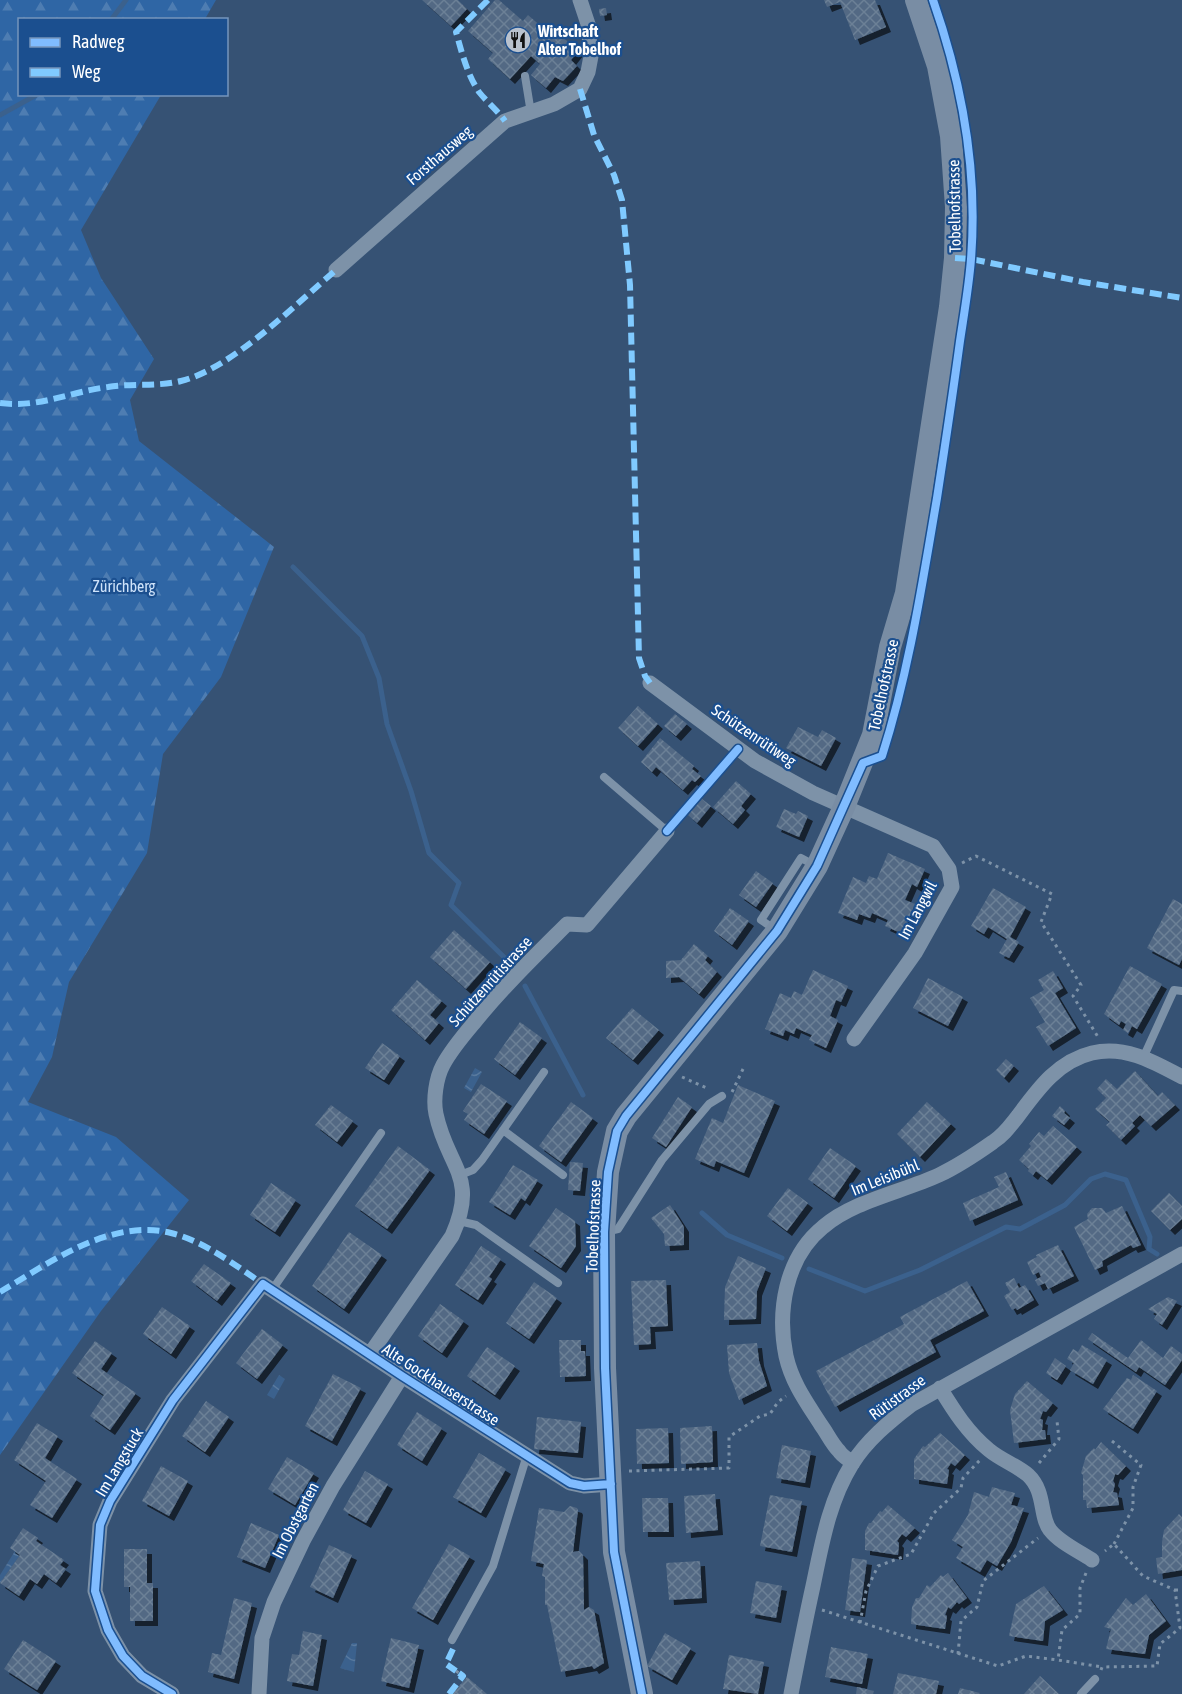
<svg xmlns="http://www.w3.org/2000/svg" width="1182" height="1694" font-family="'Asap Condensed',sans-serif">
<defs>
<pattern id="forest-firs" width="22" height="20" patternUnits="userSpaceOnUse" patternTransform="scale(1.5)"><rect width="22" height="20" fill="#2f66a5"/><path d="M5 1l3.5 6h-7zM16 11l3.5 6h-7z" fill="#4e7db2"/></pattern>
<pattern id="water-waves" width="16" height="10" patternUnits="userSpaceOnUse" patternTransform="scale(1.5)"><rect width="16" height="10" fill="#3b618d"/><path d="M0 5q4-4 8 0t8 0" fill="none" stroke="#58799e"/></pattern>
<pattern id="building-cross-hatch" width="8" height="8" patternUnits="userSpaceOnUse" patternTransform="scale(1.5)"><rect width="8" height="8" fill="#526984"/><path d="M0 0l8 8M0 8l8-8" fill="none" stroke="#6c8096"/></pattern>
<filter id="shadow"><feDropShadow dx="5" dy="5" stdDeviation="0" flood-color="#0009"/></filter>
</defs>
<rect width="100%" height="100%" fill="#365274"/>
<path fill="url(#forest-firs)" d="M0,0h216l-11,19 -185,1v74l141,1 -80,135 20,48 53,81 -24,41 9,41 135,106 -53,130 -58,77 -16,99 -78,129 -17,75 -24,45 88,35 73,63 -88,111 -101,144z"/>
<path fill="url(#water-waves)" d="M475,1068l7,4 -11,20 -7,-4z
M279,1375l6,4 -11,20 -7,-4z
M15,1551l5,4 -20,28v-8z
M352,1643h5l-3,29 -14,-4z"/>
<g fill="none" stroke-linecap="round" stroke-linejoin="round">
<path stroke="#3b618d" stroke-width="5" d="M111,20l15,-20
M0,115l38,-21
M293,567l69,69 17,42 8,46 24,67 18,62 30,30 -8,22 58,57
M525,986l58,109
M702,1213l25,22 55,23
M809,1269l56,22 55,-21 86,-43 14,2 45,-24 26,-26 14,-5 21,6 24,57 -1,12 8,5"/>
</g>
<path fill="url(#building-cross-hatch)" filter="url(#shadow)" d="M422,0h36l9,9 -16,17z
M495,0h4l24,21 5,-6 22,19 4,-5 24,22 -7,9 6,6 -14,15 -8,-4 -9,11 -15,-13 9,-11 -9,-8 -21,23 -22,-20 5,-6 -25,-22z
M824,0h51l11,27 -31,13 -15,-38 -13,5z
M606,8l1,7 -7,1 -1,-7z
M638,706l20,18 -20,22 -20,-18z
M675,714l12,10 -11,12 -12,-10z
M798,727l20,10 4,-7 14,8 -15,28 -35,-18z
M660,738l34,28 -2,3 9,7 -6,6 -3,-2 -9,10 -27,-23 -4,5 -11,-10z
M736,781l15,13 -10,12 4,4 -12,14 -20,-17z
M702,799l9,7 -14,17 -9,-8z
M784,809l12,5 2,-3 10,5 -9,21 -23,-10z
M888,853l37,16 -8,18 -5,-3 -7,16 10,4 -12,30 -18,-8 3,-6 -16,-7 -2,5 -11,-4 -2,6 -19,-7 15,-36 13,6 3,-7 8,3z
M756,871l17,12 -17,24 -17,-12z
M993,888l33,19 -16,30 9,5 -10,16 -10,-5 8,-14 -19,-12 -4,7 -13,-8z
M1173,899l9,5v55l-3,6 -32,-17z
M730,908l19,13 -17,24 -18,-14z
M454,930l36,32 -24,27 -36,-32z
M694,944l14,12 -3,4 12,12 -18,22 -20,-17 -13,1v-17l15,-1z
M1130,966l32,18 -25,45 -5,-3 -4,7 -5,-3 3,-6 -5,-3 -2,4 -15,-11z
M813,970l35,16 -7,16 -5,-2 -6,16 8,4 -12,28 -17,-8 3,-5 -16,-7 -2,6 -9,-4 -2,6 -18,-7 15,-36 11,5 3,-7 8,4z
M1053,971l10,17 -8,5 21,35 -28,18 -12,-19 9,-5 -15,-24 14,-8 -6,-10z
M928,978l35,19 -15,29 -35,-18z
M417,980l25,21 -12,14 9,8 -14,17 -34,-30z
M632,1008l27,22 -26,30 -27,-22z
M520,1022l22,16 -27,37 -21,-16z
M382,1043l18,13 -16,24 -19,-12z
M1006,1059l8,7 -10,12 -8,-8z
M1135,1071l23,25 4,-4 13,13 -24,21 -11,-11 -8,8 3,3 -14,14 -15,-15 4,-3 -15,-13 11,-11 -9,-9 9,-10 11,10z
M481,1084l26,17 -23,33 -20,-14 4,-6 -5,-3z
M738,1085l37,16 -31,72 -28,-12 -2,6 -19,-8 17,-41 11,5z
M678,1097l14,10 -26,40 -14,-9z
M571,1102l22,16 -32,44 -22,-16z
M927,1102l24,22 -31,33 -23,-23z
M331,1105l22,16 -16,21 -22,-17z
M1060,1106l5,5 -1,2 6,5 -6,7 -12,-9z
M1053,1126l24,21 -30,33 -11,-9 -3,4 -5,-4 1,-2 -10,-9 12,-14 -2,-2 10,-12 5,4z
M398,1146l32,24 -43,59 -32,-23z
M830,1148l26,18 -22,32 -26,-19z
M570,1162l13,1 -3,28 -12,-1z
M513,1165l25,15 -13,21 -4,-3 -11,17 -21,-13z
M1006,1172l12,28 -48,21 -7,-18 36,-16 -5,-10z
M271,1183l25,17 -21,32 -25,-17z
M788,1188l20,15 -21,28 -20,-15z
M1169,1193l13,13v13l-12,11 -19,-19z
M670,1205l14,22v18l-19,1 -1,-12 -13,-16z
M1122,1206l19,39 -8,3 -2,-3 -29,16 1,5 -8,4 -21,-43 14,-8 -1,-5 5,-6h10l4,5z
M556,1208l19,13 1,25 -15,22 -32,-22z
M349,1232l33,23 -38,54 -32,-23z
M1058,1245l16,31 -26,13 -3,-6 -7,3 -3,-6 6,-3 -2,-5 -6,3 -6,-13 10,-5 -1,-2z
M481,1246l20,13 -12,18 3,2 -14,21 -23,-15z
M738,1256l28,12 -9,23 -1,28 -32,1 1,-33z
M204,1264l27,19 -14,18 -26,-20z
M1014,1278l5,10 6,-3 9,15 -17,10 -1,-2 -4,2 -8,-14 6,-4 -5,-9z
M666,1280l2,46 -18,1 1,17 -17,1 -3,-64z
M967,1281l17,30 -54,29 6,12 -101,55 -19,-36 88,-47 -4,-7z
M534,1282l23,16 -28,41 -23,-16z
M1168,1297l9,4 -15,24 -8,-6 3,-5 -9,-5z
M440,1304l24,17 -22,32 -24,-17z
M162,1307l28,19 -19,28 -28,-20z
M262,1329l21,16 -26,34 -21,-16z
M1092,1333l36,25 13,-18 22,18 8,-12 11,8v6l-17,25 -26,-18 -3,5 -48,-33z
M559,1340h22v11h4l1,25 -26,1z
M95,1341l17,12 -11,16 35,24 -26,37 -20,-14 14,-21 -32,-22z
M757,1343l2,18 8,25 -28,14 -10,-27 -2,-28z
M1082,1345l25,15 -14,24 -23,-14 4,-7 -7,-4 6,-10 5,3z
M487,1347l28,19 -20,29 -28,-19z
M1055,1358l11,8 -9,14 -11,-7z
M333,1374l28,14 -29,53 -27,-15z
M1133,1375l24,16 -24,38 -30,-20 24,-31 4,2z
M1027,1381l26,22 -7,9 -3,-1 -3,8 3,1 -1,10h3l1,9 -32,4 -4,-33 5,-16z
M206,1401l23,16 -24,35 -23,-16z
M417,1412l25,16 -20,33 -25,-16z
M537,1417l44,5 -3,31 -44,-4z
M37,1423l21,13 -13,22 32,21 -25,39 -22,-13 16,-24 -32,-21z
M712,1426l1,36 -32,2 -1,-36z
M668,1428l1,35 -32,1 -1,-35z
M940,1433l25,22 -10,11 -4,-3 -4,6 2,1 -2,14 -33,-5v-20l9,-13 2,1z
M1101,1442l25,24 -8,9 -3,-1 -2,7 2,3 -2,8 4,1 2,12 -32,3 -1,-8h-3v-25l-2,-2 5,-17 8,-8 1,2z
M782,1445l29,6 -6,32 -29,-5z
M479,1453l27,16 -25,44 -28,-16z
M287,1457l27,16 -19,32 -27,-16z
M161,1466l27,15 -19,35 -27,-15z
M365,1471l23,13 -22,39 -23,-13z
M992,1487l23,6 -4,12 13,3 -13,34 -14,24 -10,-6 -7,12 -24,-14 7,-11 -11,-7 16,-25 6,-23 15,5z
M715,1494l3,36 -32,3 -2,-37z
M770,1495l32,6 -10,51 -32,-6z
M642,1498h26l1,34h-26z
M888,1505l27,23 -9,9 -4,-3 -5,7 2,2 -1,12 -33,-5v-19l4,-8h2l9,-12 2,1z
M570,1506l7,2 1,2 -5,42 6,-1 4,4 1,55 5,-3 5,3 10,53 -10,6 -2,-3 -31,6 -14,-67h-2v-28l-3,-1 2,-12 -13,-3 8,-53 25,4z
M1179,1514l3,3v53l-24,4 -2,-16 6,-1v-15l2,-12z
M251,1523l28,12 -14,33 -28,-11z
M23,1528l15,10 -2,3 28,19 -4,5 6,4 -10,14 -12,-9 -7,10 -7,-5 -11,17 -19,-13 20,-28 -10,-7z
M449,1544l21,12 -37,64 -21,-12z
M329,1545l23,10 -19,43 -23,-11z
M124,1549h23v34h6v38h-23v-34h-6z
M852,1558l15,2 -7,52 -15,-2z
M700,1561l2,37 -33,2 -3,-37z
M948,1573l19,25 -8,6 -2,-2 -6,7 -3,-2 -3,8 2,1 -2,13 -34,-5 1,-17 4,-9h3l8,-13 3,2 11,-12 2,2z
M756,1581l26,5 -6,32 -26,-5z
M1044,1586l19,24 -18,11 -2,20 -34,-5 7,-32z
M1146,1594l20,27 -17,14 -4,19 -39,-5 5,-20 -7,-2 22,-29 7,7z
M234,1598l18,5 -18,76 -26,-7 4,-19 9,2z
M303,1631l19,4 -9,51 -26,-5 5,-27 7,1z
M665,1633l26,15 -19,32 -25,-14z
M391,1638l28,7 -10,43 -28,-7z
M23,1640l33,21 -19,29 -33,-21z
M831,1647l37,7 -6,30 -37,-7z
M729,1655l35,7 -6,32 -35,-5z
M898,1673l41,8 -3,13h-43z
M1040,1676l19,18h-35z
M467,1677l20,17h-35z
M857,1687l17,4 -1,3h-17z
M960,1688l20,5 -1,1h-21z"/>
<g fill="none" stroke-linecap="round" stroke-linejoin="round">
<path stroke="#7d92a8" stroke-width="3" stroke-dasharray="3 4.5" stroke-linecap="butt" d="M962,863l14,-7 76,38 -11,28 40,63 -8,11 25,41
M682,1077l27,12
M732,1092l12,-25
M1112,1441l29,24 -8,22v21l-19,36
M1039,1463l20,-24 -2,-18
M629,1471l100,-3v-31l31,-21 10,-2 8,-12 8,-6
M1086,1573l-6,15v26l-18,16 -4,30 44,7
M1175,1590h7
M822,1610l176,56 28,-10 32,4
M860,1623l6,-32 12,-25 33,-12 23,-41 27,-25 2,-10 17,-18
M958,1654l3,-33 16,-14 6,-26 55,-43
M1101,1670l1,-3 55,-1 3,-22 20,-16 -5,-38 -32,-14 -29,-32 -9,7
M456,1671l3,2"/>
<path stroke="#7d92a8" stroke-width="8" d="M525,76l6,37
M604,777l63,54
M776,930l-15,-10 40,-62 15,8
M1144,1056l30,-66 8,1
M503,1130l60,45
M460,1175l13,-5 9,-10 62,-88
M459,1221l17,4 82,58
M605,1232l13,-3 44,-69 47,-56 13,-8
M272,1290l109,-157
M452,1640l41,-74 34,-111
M1081,1694l14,-15"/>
<path stroke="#7d92a8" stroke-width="15" d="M336,270l169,-149 49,-17 26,-15 8,-17 3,-16 -3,-32 -8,-24
M650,683l105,78 58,32 120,53 16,23 3,18 -37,66 -61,86
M370,1354l82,-118c27,-60 -5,-69 -16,-122 -3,-14 0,-36 7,-49 8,-15 19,-28 30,-41 29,-36 62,-68 94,-100l20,1 80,-94
M940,1388c14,23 28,45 49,62 12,10 27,15 39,25 18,17 11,40 22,55 10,13 29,21 42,30
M853,1463c-5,-4 -11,-7 -14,-12 -7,-7 -12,-18 -18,-26 -14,-22 -29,-42 -35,-69 -9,-44 -1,-98 37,-129 30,-26 79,-35 116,-52 19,-9 37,-21 54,-33 11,-7 17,-16 25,-26 20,-27 40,-55 74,-63 33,-8 62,9 90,24
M172,1694l-30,-18 -19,-20 -15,-26 -13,-39 5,-66 10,-24 63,-101 90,-116 139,92 168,107 14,3 27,-2
M259,1694l3,-56 12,-36 29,-61 30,-55 69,-110
M791,1694c7,-36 14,-72 22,-108 9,-43 16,-85 39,-122 15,-24 37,-42 59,-59l271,-151"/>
<path stroke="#798da4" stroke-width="22" d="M642,1694l-28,-142 -9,-184 -1,-136 4,-60 9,-41 9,-15 151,-185 40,-65 27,-59 29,-72 17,-88 16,-54 44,-286 5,-49 1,-51 -5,-71 -13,-70 -22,-66"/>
<path stroke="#80caff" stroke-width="6" stroke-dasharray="12 6" stroke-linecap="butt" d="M488,0l-32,32c6,21 11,42 23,60 8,10 18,18 26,29
M580,89l14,46 20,40 8,25 8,85 9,373 6,18 5,7
M955,258l16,1 112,23 99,16
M0,403c40,5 69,-11 108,-16 24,-4 49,0 73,-6 50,-12 115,-77 155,-111
M0,1292c49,-29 110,-74 171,-59 33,8 64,32 92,51
M453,1649l-7,15 10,7
M449,1694l14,-18 -4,-3"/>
<g stroke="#1b4f8f" stroke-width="11">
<path id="cycleway" d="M667,831l71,-82
M172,1694l-30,-18 -19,-20 -15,-26 -13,-39 5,-66 10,-24 63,-101 90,-116 139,92 168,107 14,3 27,-2
M642,1694l-28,-142 -9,-184 -1,-136 4,-60 9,-41 9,-15 151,-185 40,-65 46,-103 19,-7c27,-84 40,-171 55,-258 8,-52 16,-105 23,-157 4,-27 9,-55 11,-82 7,-88 -9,-176 -38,-259"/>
</g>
<use href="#cycleway" stroke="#80bcff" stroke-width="8"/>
</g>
<defs>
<g id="restaurant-disc" transform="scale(1.35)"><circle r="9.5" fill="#b9c2ce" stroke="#1b4f8f"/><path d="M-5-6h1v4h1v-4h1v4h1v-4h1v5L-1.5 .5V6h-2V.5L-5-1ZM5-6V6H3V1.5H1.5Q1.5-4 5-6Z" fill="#111"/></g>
</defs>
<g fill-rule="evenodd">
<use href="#restaurant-disc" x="518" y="40"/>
</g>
<g text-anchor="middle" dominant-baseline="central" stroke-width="4.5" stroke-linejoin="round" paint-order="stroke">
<g font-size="16" font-weight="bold" fill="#fff" stroke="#1b4f8f" text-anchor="start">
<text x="538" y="31">Wirtschaft<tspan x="538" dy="18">Alter Tobelhof</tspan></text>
</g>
<g font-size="16" fill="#fff" stroke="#1b4f8f">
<text transform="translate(439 155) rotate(-41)">Forsthausweg</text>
<text transform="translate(954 206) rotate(-91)">Tobelhofstrasse</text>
<text transform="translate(883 685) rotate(-78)">Tobelhofstrasse</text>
<text transform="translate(754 735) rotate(34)">Schützenrütiweg</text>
<text transform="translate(917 910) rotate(-62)">Im Langwil</text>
<text transform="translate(490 981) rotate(-48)">Schützenrütistrasse</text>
<text transform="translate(885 1177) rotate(-22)">Im Leisibühl</text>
<text transform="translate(593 1226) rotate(-88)">Tobelhofstrasse</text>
<text transform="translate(441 1384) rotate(33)">Alte Gockhauserstrasse</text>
<text transform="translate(897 1397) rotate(-36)">Rütistrasse</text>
<text transform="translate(119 1462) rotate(-59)">Im Langstuck</text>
<text transform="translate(295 1520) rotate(-63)">Im Obstgarten</text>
</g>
<g font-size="16" fill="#cfe3fa" stroke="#1b4f8f">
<text x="124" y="586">Zürichberg</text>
</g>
</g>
<rect x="18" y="18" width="210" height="78" fill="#1b4f8f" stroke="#7695bc" stroke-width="1.5"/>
<rect x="30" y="38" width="30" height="9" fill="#80bcff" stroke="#7695bc" stroke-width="1.5"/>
<text x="72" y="48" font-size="18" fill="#ffffff">Radweg</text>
<rect x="30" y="68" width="30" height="9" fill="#80caff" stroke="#7695bc" stroke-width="1.5"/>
<text x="72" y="78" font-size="18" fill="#ffffff">Weg</text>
</svg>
